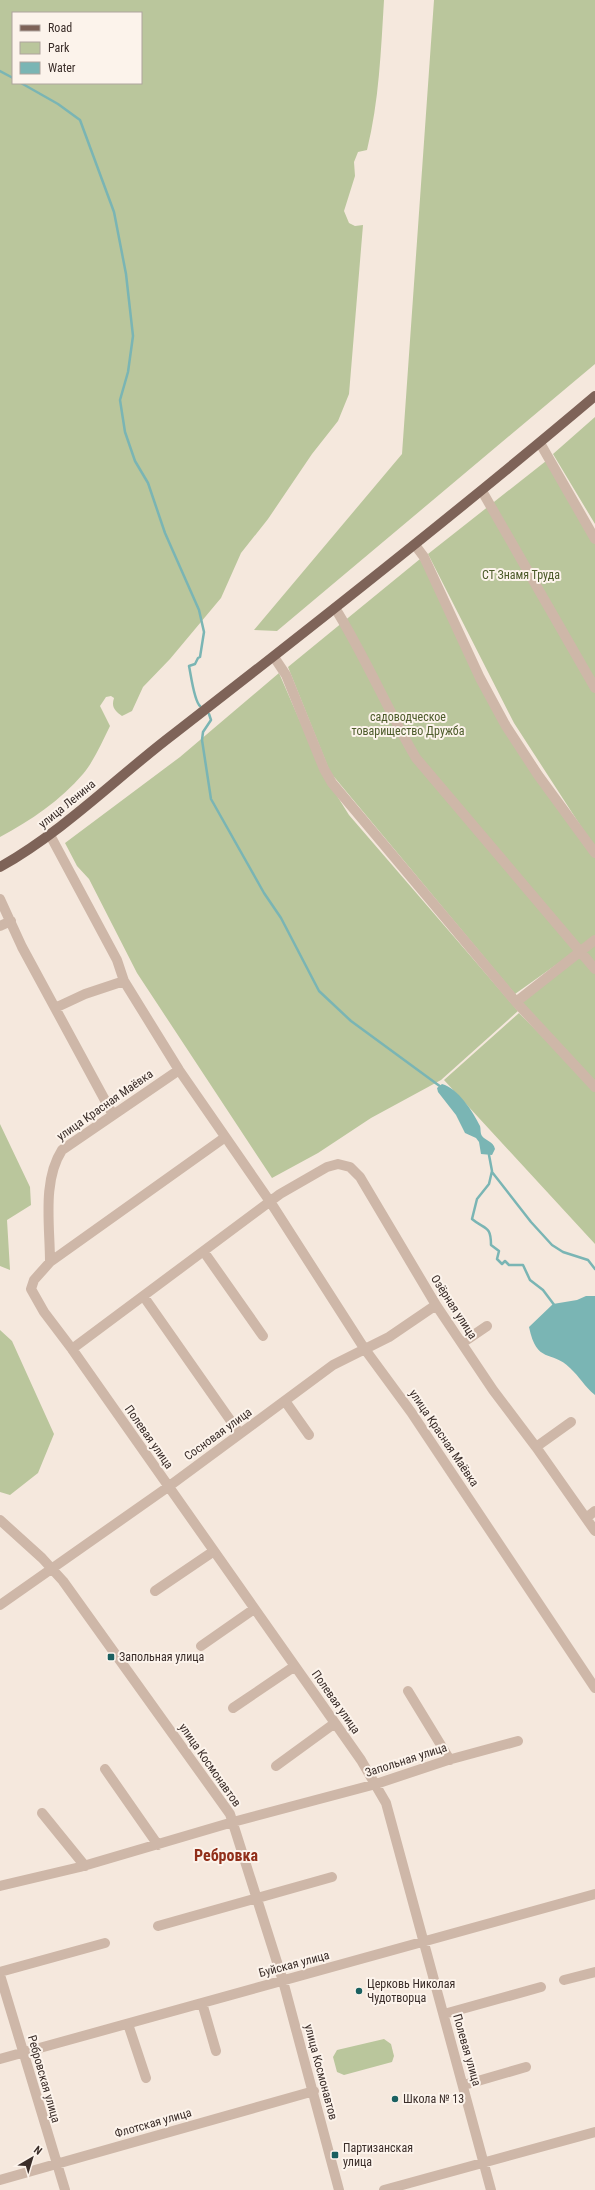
<svg xmlns="http://www.w3.org/2000/svg" width="595" height="2190" font-family="'Roboto Condensed',sans-serif">
<rect width="100%" height="100%" fill="#f5e8dd"/>
<path fill="#bac69c" fill-rule="evenodd" d="M0,0h384c-3,50 -5,102 -17,150l-9,2 -4,10 1,14 -11,35 5,12 6,3 8,-1 -14,169 -11,27 -26,33 -44,65 -27,34 -20,45 -51,61 -27,28 -11,24 -10,5c-7,-5 -11,-9 -8,-18l-3,-2 -5,1 -6,9 10,20c-8,16 -16,35 -27,48 -22,26 -53,47 -83,63zM13,13h128v70h-128z
M434,0h161v364l-318,267 -23,-1 148,-176z
M595,417v107l-42,-70z
M546,461l49,74v313l-81,-125 -86,-169z
M420,559l90,166 85,127v85l-80,57 -185,-222 -42,-105z
M279,673l43,99 27,43 169,196 -77,69 -70,38 -53,35 -46,25 -135,-205 -48,-94 -12,-13 -12,-23 115,-86z
M595,945v141l-74,-83z
M519,1013l76,77v154l-151,-164z
M0,1124l30,63 1,18 -24,15 3,50 -10,-4z
M0,1330l12,11 42,93 -16,39 -28,22 -10,-3z
M384,2039l7,5 3,12 -2,6 -48,13 -7,-3 -4,-15 4,-7z"/>
<path fill="#7ab5b4" d="M442,1084c16,4 31,28 38,42 1,3 0,7 2,10 4,5 11,5 13,13l-3,6 -11,-1 -2,-12 -3,-4 -11,-5 -9,-18 -18,-23 -1,-4z
M586,1296h9v99c-11,-9 -15,-18 -25,-27 -19,-19 -33,-3 -41,-41l24,-23 24,-4z"/>
<g fill="none" stroke-linecap="round" stroke-linejoin="round">
<path stroke="#7ab5b4" stroke-width="2.5" d="M0,71l13,7
M21,83l37,21 22,16 34,92 12,62 7,62 -5,36 -8,28 5,32 10,29 13,22 17,50 34,77 5,22 -4,25 -2,1 -3,6 -6,2c2,9 5,35 11,40
M209,714l2,6 -8,12 -1,8 9,59 53,94 17,25 38,73 32,30 90,66
M489,1155l3,16 -3,13 -12,15 -5,20c13,11 19,6 19,26l8,6 -2,8 5,5 3,-3 4,4h14l7,15 13,10 12,16
M492,1172l39,50 21,23 11,7 25,8 7,9"/>
<path stroke="#ceb7a8" stroke-width="10" d="M540,443l55,96
M482,491l113,197
M415,545l9,12 56,121 26,48 32,49 57,78
M335,608c30,48 52,101 81,150l179,211
M274,657l12,18 38,94 8,14 184,219 79,85
M50,835l67,125 7,21 55,89 92,133 93,145 47,64 184,276
M0,899l22,48 91,168
M0,926l11,-5
M516,1002l79,-62
M55,1008l30,-14 39,-13
M224,1138l-174,124 -16,18 -3,9 13,23 28,37 289,411 25,43 105,387
M204,1252l59,84
M50,1262c0,-36 -8,-81 12,-112l117,-80
M144,1297l96,137
M462,1343l25,-17
M72,1349l208,-155 47,-27 11,-3 12,3 10,10 76,128 57,85 43,57 59,84
M285,1401l24,34
M536,1447l35,-25
M586,1518l9,-7
M0,1520l42,38 21,23 167,233 53,167 56,209
M155,1591l59,-40
M0,1605l168,-118 165,-122 56,-28 47,-32
M201,1646l53,-37
M408,1691l42,69
M233,1708l62,-42
M276,1766l59,-43
M105,1769l53,76
M42,1813l43,53
M0,1886l80,-19 153,-45 143,-38 72,-24 70,-19
M158,1926l174,-49
M0,1972l105,-29
M0,1975l65,215
M564,1980l31,-8
M202,2003l14,48
M444,2014l97,-27
M128,2024l18,54
M0,2059l595,-165
M464,2085l62,-18
M0,2180l314,-89
M384,2190l211,-58"/>
<path stroke="#7e6358" stroke-width="10" d="M0,867c64,-36 117,-90 175,-134 142,-110 283,-221 420,-337"/>
</g>
<g fill="#1a6060" stroke="#fcf3eb" stroke-width="1.5">
<rect x="107" y="1653" width="8" height="8" rx="2"/>
<circle cx="359" cy="1991" r="4"/>
<circle cx="395" cy="2099" r="4"/>
<rect x="331" y="2151" width="8" height="8" rx="2"/>
</g>
<g text-anchor="middle" dominant-baseline="central" stroke-width="4" stroke-linejoin="round" paint-order="stroke">
<g font-size="12" fill="#4c5b2a" stroke="#fcf3eb">
<text x="521" y="575">СТ Знамя Труда</text>
<text x="408" y="717">садоводческое<tspan x="408" dy="14">товарищество Дружба</tspan></text>
</g>
<g font-size="12" fill="#3a2d29" stroke="#fcf3eb">
<text transform="translate(67 804) rotate(-39)">улица Ленина</text>
<text transform="translate(105 1105) rotate(-35)">улица Красная Маёвка</text>
<text transform="translate(454 1307) rotate(57)">Озёрная улица</text>
<text transform="translate(218 1434) rotate(-36)">Сосновая улица</text>
<text transform="translate(149 1437) rotate(55)">Полевая улица</text>
<text transform="translate(444 1438) rotate(56)">улица Красная Маёвка</text>
<text transform="translate(336 1702) rotate(55)">Полевая улица</text>
<text transform="translate(406 1760) rotate(-18)">Запольная улица</text>
<text transform="translate(210 1765) rotate(55)">улица Космонавтов</text>
<text transform="translate(294 1964) rotate(-15)">Буйская улица</text>
<text transform="translate(467 2050) rotate(74)">Полевая улица</text>
<text transform="translate(321 2072) rotate(75)">улица Космонавтов</text>
<text transform="translate(44 2079) rotate(74)">Ребровская улица</text>
<text transform="translate(153 2123) rotate(-16)">Флотская улица</text>
</g>
<g font-size="12" fill="#3a2d29" stroke="#fcf3eb" text-anchor="start">
<text x="119" y="1657">Запольная улица</text>
<text x="367" y="1984">Церковь Николая<tspan x="367" dy="14">Чудотворца</tspan></text>
<text x="403" y="2099">Школа № 13</text>
<text x="343" y="2148">Партизанская<tspan x="343" dy="14">улица</tspan></text>
</g>
<g font-size="16" font-weight="bold" fill="#912f1a" stroke="#fcf3eb">
<text x="226" y="1855">Ребровка</text>
</g>
</g>
<rect x="12" y="12" width="130" height="72" fill="#fcf3eb" stroke="#aea49d"/>
<rect x="20" y="25" width="20" height="6" fill="#7e6358" stroke="#aea49d"/>
<text x="48" y="32" font-size="12" fill="#3a2d29">Road</text>
<rect x="20" y="42" width="20" height="12" fill="#bac69c" stroke="#aea49d"/>
<text x="48" y="52" font-size="12" fill="#3a2d29">Park</text>
<rect x="20" y="62" width="20" height="12" fill="#7ab5b4" stroke="#aea49d"/>
<text x="48" y="72" font-size="12" fill="#3a2d29">Water</text>
<g transform="translate(32 2158) rotate(38)" stroke="#fcf3eb" stroke-width="3" paint-order="stroke">
<path d="M0-3L7 15L0 10L-7 15Z" fill="#3a2d29"/>
<text y="-6" font-size="11" font-weight="bold" text-anchor="middle" fill="#3a2d29">N</text>
</g>
</svg>
